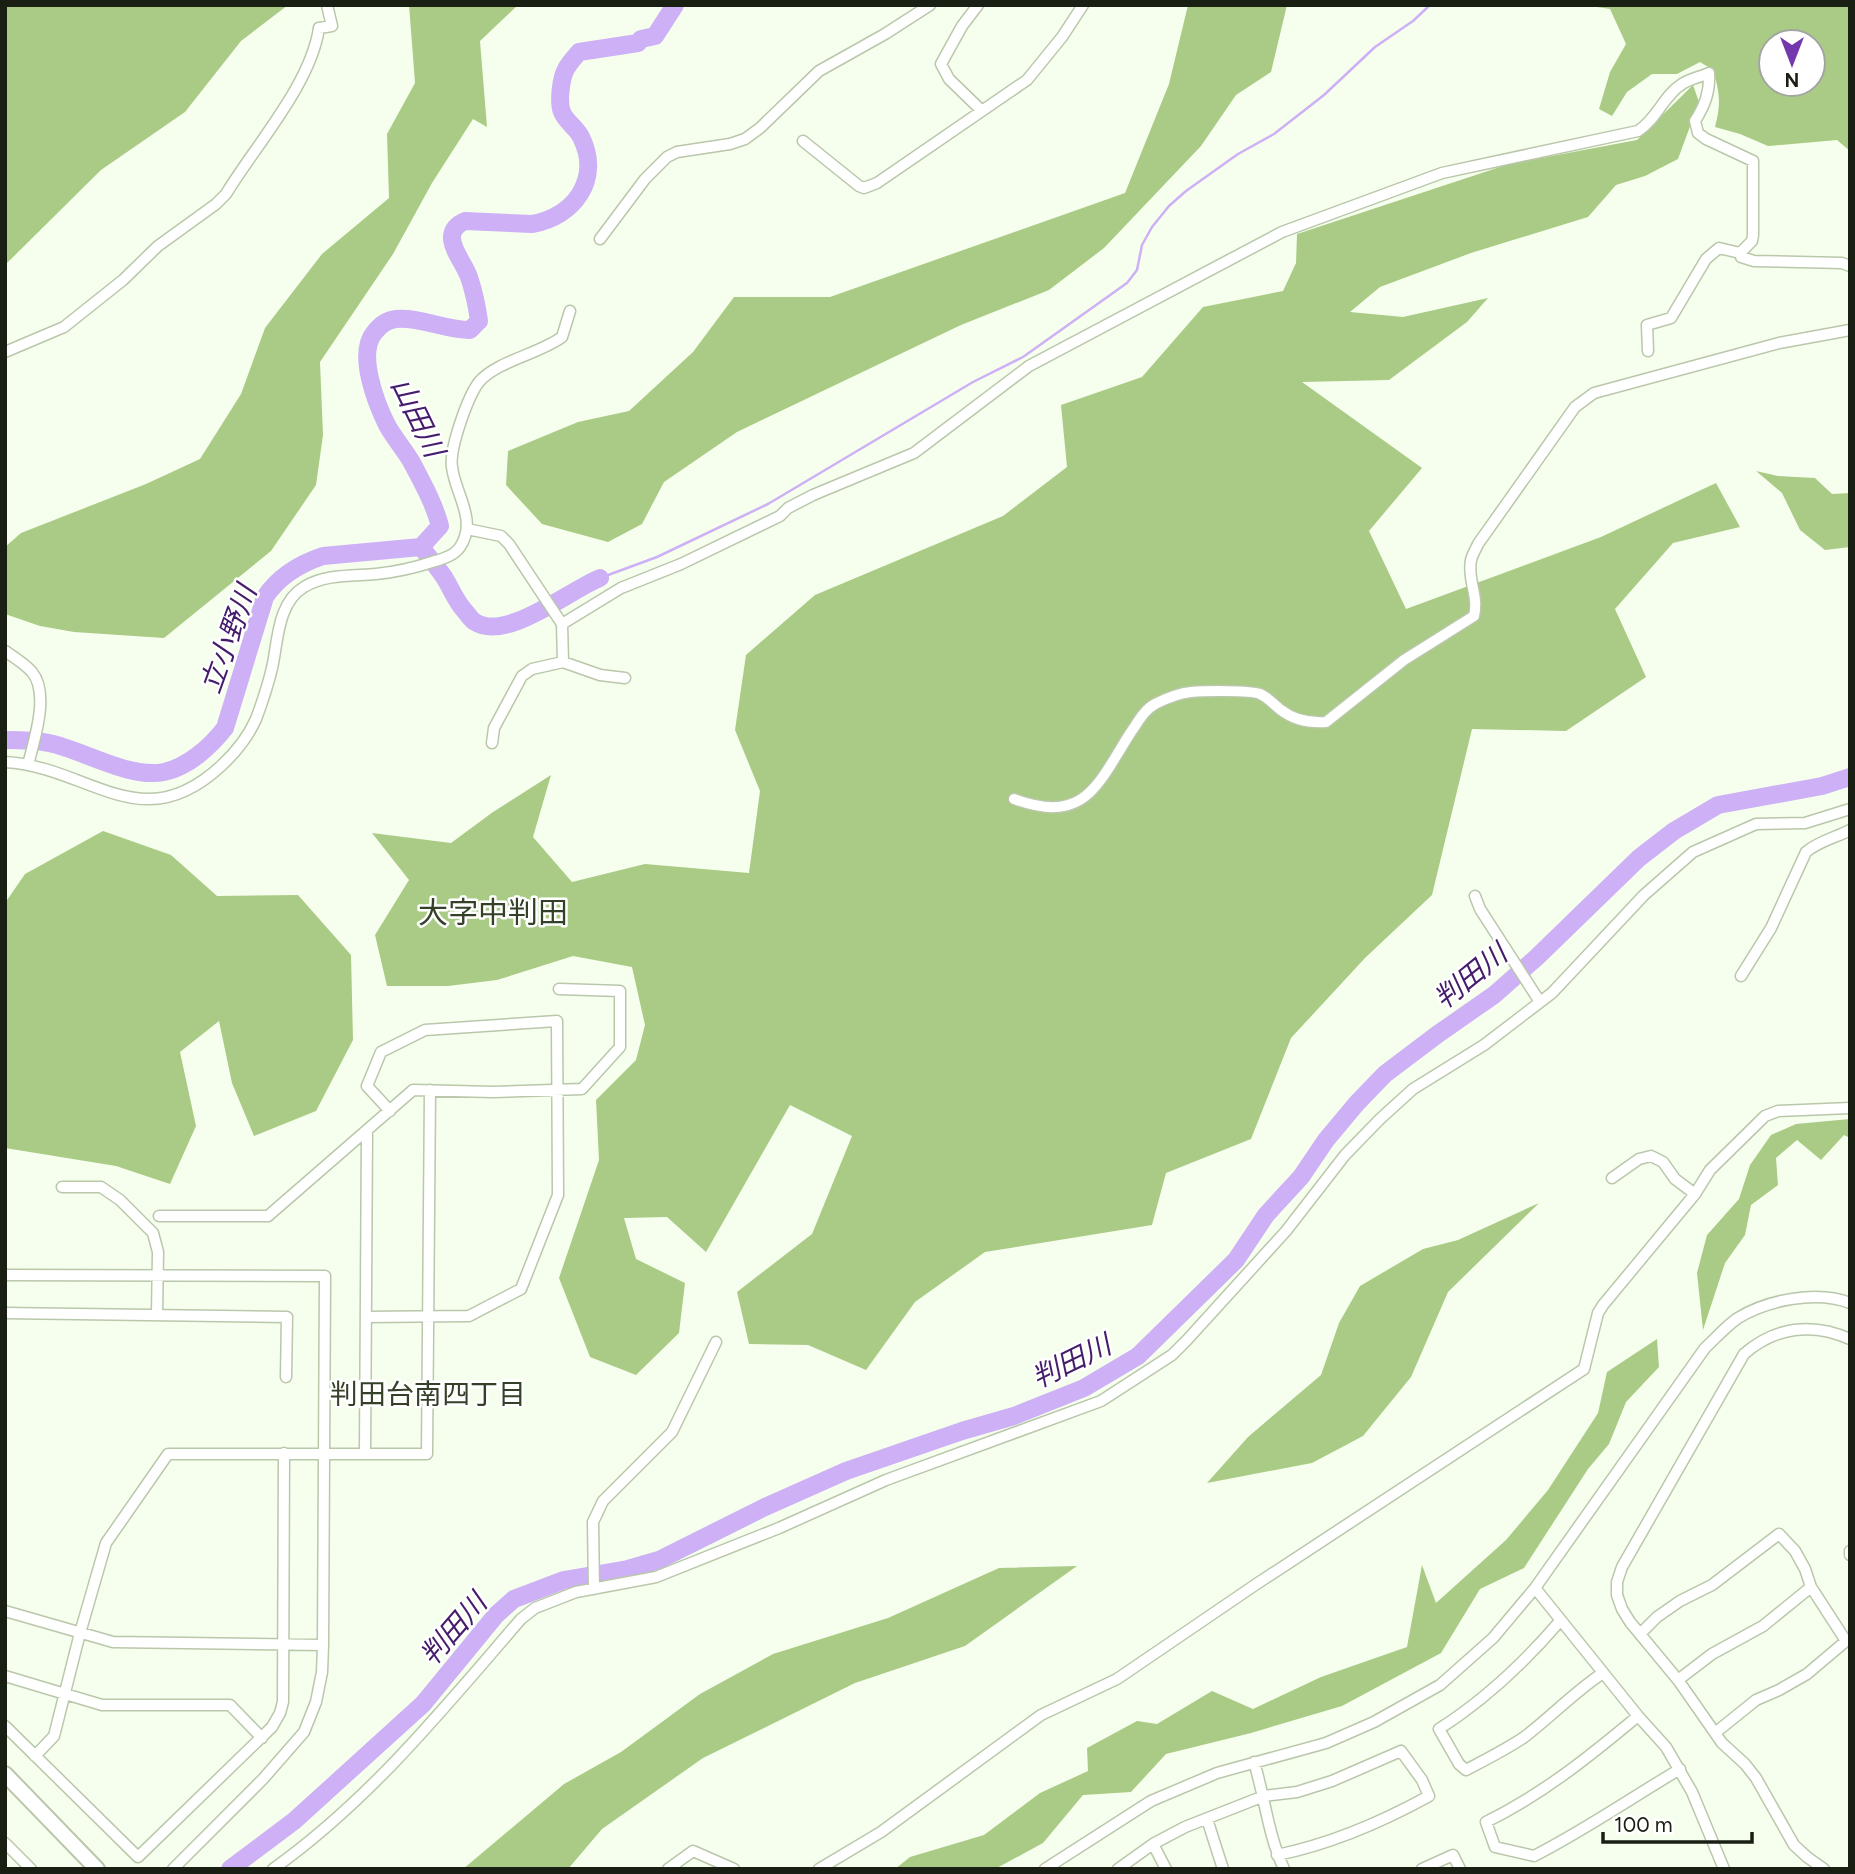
<svg xmlns="http://www.w3.org/2000/svg" width="1855" height="1874" font-family="Figtree,'Noto Sans JP',sans-serif">
<rect width="100%" height="100%" fill="#f6ffed"/>
<path fill="#aacb85" fill-rule="evenodd" d="M5,5h283l-47,36 -56,71 -84,58 -96,95z
M409,5h109l-38,36 7,86 -14,-8 -41,64 -39,71 -73,108 3,73 -7,50 -45,66 -107,87 -90,-6 -34,-6 -35,-12v-67l16,-14 125,-49 54,-25 41,-65 24,-66 57,-74 67,-56 -2,-64 28,-51z
M1188,5h99l-16,67 -35,23 -35,51 -97,102 -55,42 -88,35 -224,107 -73,50 -22,42 -34,18 -66,-18 -36,-39 2,-34 70,-29 51,-11 64,-59 41,-55h96l295,-104 44,-109z
M1584,5h266v146l-13,-11 -69,6 -28,-12 -25,-7c6,-23 5,-34 -2,-57l-13,-8 -23,12h-25l-25,18 -15,24 -13,-7 11,-37 16,-28 -16,-35zM1771,42h42v42h-42z
M1693,85l6,17 -21,57 -33,17 -29,9 -28,32 -117,36 -91,34 -30,25 53,5 85,-19 -21,24 -78,58 -87,2 120,86 -53,63 37,78 195,-72 115,-54 24,44 -67,16 -58,66 31,68 -80,54 -94,-2 -40,166 -67,63 -74,80 -40,101 -85,34 -14,52 -167,27 -70,50 -49,68 -58,-25 -59,-1 -12,-52 75,-58 40,-98 -62,-31 -84,147 -39,-35 -43,1 12,41 49,24 -6,50 -43,42 -46,-18 -31,-79 40,-118 -3,-60 40,-40 9,-35 -13,-58 -59,-11 -76,24 -49,6h-61l-12,-51 34,-55 -37,-47 79,10 42,-31 58,-37 -18,62 39,45 73,-18 104,9 11,-82 -25,-61 11,-75 69,-60 188,-79 64,-49 -6,-62 81,-28 61,-70 80,-16 13,-28 1,-29 212,-70 128,-24z
M1756,471l22,5 37,2 17,16 18,-1v54l-25,3 -25,-20 -18,-37z
M103,831l68,24 46,41 81,-1 53,60 2,85 -37,71 -62,25 -22,-53 -13,-62 -39,31 16,74 -26,58 -54,-18 -111,-18v-245l20,-29z
M1850,1119v19l-6,-3 -23,25 -24,-20 -21,18 2,27 -27,20 -6,30 -20,28 -22,67 -6,-57 10,-38 32,-36 11,-34 21,-30 25,-11z
M1539,1203l-91,89 -37,85 -48,59 -51,27 -105,20 41,-46 73,-62 18,-52 21,-37 63,-37 35,-9z
M1657,1339l2,28 -33,35 -17,42 -21,25 -64,99 -44,21 -39,64 -99,53 -91,27 -85,21 -35,38 -48,3 -40,48 -48,26h-100l15,-12 74,-22 56,-42 48,-22 -1,-23 50,-27 20,3 55,-33 41,18 68,-32 86,-30 15,-82 14,38 70,-63 42,-50 50,-77 9,-41z
M1077,1566l-112,80 -110,37 -152,75 -101,71 -34,40h-105l101,-85 57,-32 79,-58 73,-40 115,-36 111,-50z"/>
<g fill="none" stroke-linecap="round" stroke-linejoin="round">
<path stroke="#cdb0f5" stroke-width="2.5" d="M600,578l57,-21 111,-53 205,-122 50,-25 104,-74 10,-13 5,-25 10,-18 17,-21 17,-15 52,-37 36,-20 50,-39 51,-48 38,-26 17,-16"/>
<path stroke="#cdb0f5" stroke-width="18" d="M421,547l19,-21c-6,-23 -18,-44 -29,-65 -7,-12 -17,-23 -24,-36 -11,-22 -30,-71 -13,-92 6,-8 12,-13 22,-14 25,-2 49,11 74,11l9,-9c-2,-15 -5,-29 -10,-44 -4,-12 -18,-28 -17,-41 1,-8 6,-12 13,-15l67,3c42,-7 70,-45 49,-87 -4,-9 -15,-15 -19,-25 -4,-10 -1,-34 4,-43 3,-6 8,-11 13,-17l59,-9 3,-4 14,-3 20,-31
M421,547c8,10 16,20 23,30 7,11 11,23 20,33 3,3 7,10 11,12 31,20 95,-32 125,-44
M5,740c14,0 30,0 44,3 34,7 80,36 115,29 24,-5 46,-25 61,-44l40,-131c14,-21 34,-33 58,-41l98,-9
M230,1869l64,-48 129,-117 73,-89 18,-16 50,-19 64,-11 31,-9 106,-53 81,-36 116,-40 52,-15 70,-28 54,-32 98,-96 30,-45 35,-38 25,-37 31,-37 28,-29 53,-40 56,-39 43,-38 102,-99 35,-27 44,-26 104,-19 28,-9"/>
<g stroke="#b9c7ab" stroke-width="13">
<path id="street" d="M978,5l-16,21 -21,38 8,15 33,32
M803,141l56,45 5,2 13,-5 150,-103 35,-43 21,-32
M600,239l45,-60 22,-22 10,-5 53,-8 15,-5 15,-11 59,-57 66,-37 45,-29
M1648,351l-1,-26 24,-7 35,-59 13,-11 21,5 1,4 13,4 88,2 8,3
M5,352l59,-25 59,-47 35,-34 58,-42 10,-10c29,-48 85,-110 93,-166l13,-2 -5,-21
M467,529l34,7 8,8 53,80 59,-36 60,-24 99,-48 8,-8 25,-13 101,-42 115,-87 253,-134 160,-59 196,-42c20,-13 25,-35 44,-47 7,-5 18,-7 27,-11 1,19 -4,32 -14,48l3,12 8,6 47,22v74l-1,6 -12,12
M562,624l1,38
M5,651c9,6 20,13 27,21 18,22 2,68 -4,93
M492,743l2,-15 28,-52 10,-7 31,-7 37,13 25,3
M5,762c86,5 136,79 217,3 14,-13 26,-28 34,-46 6,-16 12,-34 16,-51 6,-26 5,-65 32,-81 21,-13 48,-11 72,-13 19,-2 38,-6 56,-12 10,-3 22,-6 28,-15 18,-27 -5,-53 -8,-80 -3,-18 16,-71 27,-85 18,-21 60,-28 83,-45l8,-26
M1014,799c72,26 83,-14 117,-67 7,-10 13,-22 24,-28 10,-5 25,-11 36,-12 11,-1 60,-2 69,2 8,3 14,11 21,16 14,11 29,13 45,12l78,-62 70,-44c5,-21 -7,-36 -3,-56 1,-5 5,-11 7,-16l97,-137 19,-14 185,-50 71,-13
M1475,896l5,13 60,93
M1741,976l30,-48 35,-76c13,-11 29,-14 44,-22
M1612,1178l27,-19 12,-3 12,6 12,17 20,15
M62,1187h39l19,13 33,33 5,19 -1,63
M159,1216h109l145,-126 80,2 89,-3 38,-42v-56l-61,-2
M5,1275l320,1 -2,369 -1,27 -6,30 -12,30 -41,47 -90,90
M5,1313l282,4 -1,60
M366,1317l103,-1 52,-27 37,-94 -1,-174 -132,9 -44,22 -14,34 23,25
M365,1453l2,-322
M1850,1551v4
M1535,1588l103,128 28,31 26,45 32,77
M594,1589l-1,-67 10,-21 69,-69 44,-90
M5,1611l108,31 210,3
M1560,1621c-36,42 -74,78 -121,108l20,35 7,6c19,-10 39,-20 57,-32 28,-21 51,-46 80,-65
M1640,1634l17,-17 23,-16 32,-16 67,-51 16,17 10,18 6,18 35,54 -39,33 -28,16 -23,10 -41,33
M5,1676l97,29h128l32,33
M1678,1680l34,-26 51,-28 48,-39
M1638,1716c-48,40 -95,78 -152,106l9,25 39,9c51,-26 97,-58 146,-87
M5,1726l133,131 134,-130 8,-14 3,-11 1,-249
M35,1756l19,-20 26,-103 26,-90 62,-89h259l3,-364
M1254,1762c11,36 14,73 30,107
M1207,1819l16,50
M5,1843l26,26
M1153,1844l13,25
M273,1869c97,-69 171,-161 248,-250l14,-11 41,-16 80,-15 123,-49 107,-48 215,-79 71,-46 15,-15 99,-109 59,-76 35,-36 33,-30 71,-44 68,-52 92,-98 49,-43 63,-28 49,-1 45,-14
M668,1869l25,-18 41,18
M819,1869l62,-37 160,-117 76,-36 138,-94 329,-216 14,-56 5,-8 92,-111 15,-24 55,-54 13,-5 72,-3
M1045,1869l106,-68 66,-28 109,-30 48,-21 66,-37 53,-47 42,-50 170,-240c10,-9 21,-22 33,-30 29,-18 79,-28 112,-15
M1118,1869l35,-25 32,-17 79,-31 33,-4 35,-11 69,-30 21,29 7,16c-49,27 -98,48 -152,59
M1422,1869l31,-14 7,14
M1824,1869l-17,-12 -13,-12 -38,-67 -11,-14 -23,-21 -44,-63 -48,-58 -8,-13 -5,-14v-13l5,-15 122,-213c31,-27 68,-32 106,-15"/>
</g>
<g stroke="#b9c7ab" stroke-width="18">
<path id="secondary" d="M5,1774l92,95"/>
</g>
<use href="#street" stroke="#fff" stroke-width="10"/>
<use href="#secondary" stroke="#fff" stroke-width="14"/>
</g>
<g text-anchor="middle" dominant-baseline="central" stroke-width="5" stroke-linejoin="round" paint-order="stroke">
<g font-size="28" font-style="italic" fill="#441c6b" stroke="#fff">
<text transform="translate(418 417) rotate(64)">山田川</text>
<text transform="translate(228 639) rotate(-70)">立小野川</text>
<text transform="translate(1470 976) rotate(-39)">判田川</text>
<text transform="translate(1071 1361) rotate(-26)">判田川</text>
<text transform="translate(453 1629) rotate(-49)">判田川</text>
</g>
<g font-size="28" fill="#344028" stroke="#fff">
<text x="428" y="1394">判田台南四丁目</text>
</g>
<g font-size="30" fill="#344028" stroke="#fff">
<text x="493" y="912">大字中判田</text>
</g>
</g>
<rect width="1855" height="1874" fill="none" stroke="#1a1f14" stroke-width="14"/>
<g transform="translate(1792 63) rotate(180)"><circle r="33" fill="#ffffff" stroke="#a3a5a1" stroke-width="2"/>
<path d="M0-5L12 26L0 18L-12 26Z" fill="#7438ae"/>
<text y="-10" font-size="19" font-weight="bold" text-anchor="middle" fill="#1a1f14">N</text>
</g>
<path d="M1603 1832v10h149v-10" fill="none" stroke="#1a1f14" stroke-width="3.5"/>
<text x="1614" y="1832" font-size="21" fill="#1a1f14" stroke="#ffffff" stroke-width="5" paint-order="stroke">100 m</text>
</svg>
